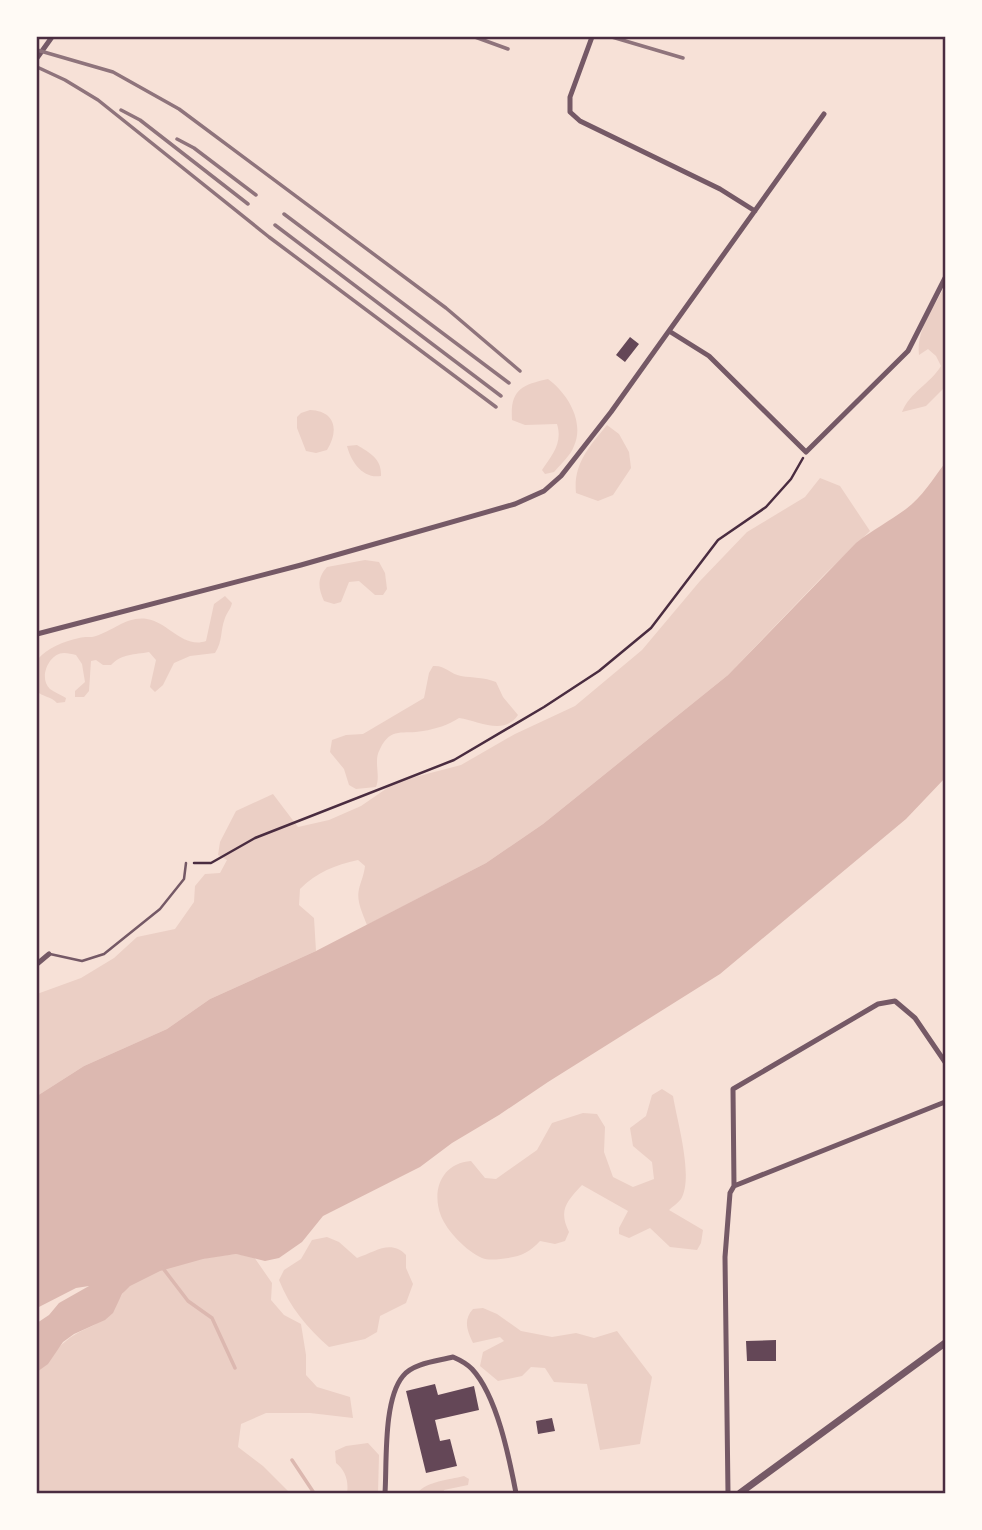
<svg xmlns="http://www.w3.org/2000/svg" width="982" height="1530" font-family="'Fira Sans',sans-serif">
<rect width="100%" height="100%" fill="#f7e1d7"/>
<path fill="#ebcfc5" d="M945,286v101l-19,19 -24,6c8,-20 28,-28 39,-46l-5,-10 -8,-7 -9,6c-3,-25 15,-48 26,-69z
M548,379c19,14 37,42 26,67 -3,9 -14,19 -20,26l-9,2 -3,-4c10,-15 21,-27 15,-46l-32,1 -13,-5c-2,-30 9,-35 36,-41z
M310,410c26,1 29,21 17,40l-11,3 -10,-2 -9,-23v-11l4,-4z
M607,425l12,9 10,18 2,16 -18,27 -15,6 -22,-8c-3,-29 13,-46 31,-68z
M357,445c13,8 25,14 24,31 -18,3 -30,-14 -34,-30z
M820,478l20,8 30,45 -45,43 -97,101 -185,149 -57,39 -119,62c-4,-11 -11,-24 -8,-36 2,-8 5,-14 6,-23l-7,-6c-23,5 -41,12 -58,29l-1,16 15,13 2,33 -106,48 -43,30 -83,37 -47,30v-102l44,-16 33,-20 23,-21 38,-8 19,-27 1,-16 10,-12 15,-1 7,-13 -9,-5 2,-13 16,-31 37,-17 25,33 31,-7 32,-14 35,-24 65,-17 54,-31 60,-28 67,-56 58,-69 47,-49 58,-35z
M365,560l14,2 6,11 2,16 -4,6h-8l-16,-14 -10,1 -8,20 -7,2 -10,-3c-6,-13 -7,-23 3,-34z
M225,596l7,7c-1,6 -5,9 -7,15 -5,13 -2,23 -10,35l-25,3 -16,7 -11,22 -8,7 -5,-5 6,-27 -7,-8c-15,3 -26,1 -38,13h-8l-7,-5 -5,1 -2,30 -5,6h-9v-6l10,-9 -3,-18 -6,-9c-4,-1 -8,-2 -12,-2 -15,0 -26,25 -14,36 4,3 11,6 16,9l-1,4 -8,1c-6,-7 -15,-6 -20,-12v-31c11,-13 26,-18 42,-22 6,-2 12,0 17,-2 17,-5 31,-20 51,-17 21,3 36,30 59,22l8,-37z
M433,666c12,-1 17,8 28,10 12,2 23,1 35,6l7,15 15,18c-14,21 -39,6 -59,3 -11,7 -23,11 -36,13 -20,4 -32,-5 -43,18 -7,12 1,26 -4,38l-20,2 -7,-4 -5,-16 -14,-17 2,-12 14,-5 17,-1 61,-36 5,-25z
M662,1089l11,7c4,25 21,81 8,103 -3,4 -9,8 -12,11l34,20 -2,13 -4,7 -27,-3 -20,-19 -21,10 -10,-4v-6l9,-17 -46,-26c-15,16 -24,25 -13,47l-4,9 -10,3 -15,-3c-9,10 -18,15 -32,17 -7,1 -19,3 -26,0 -16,-7 -35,-27 -41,-42 -10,-26 1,-53 30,-55l14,17 11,1 41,-29 15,-27 31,-10 14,1 8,13 -1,25 9,25 20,10 21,-8 -2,-17 -19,-16 -3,-18 16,-12 6,-21z
M327,1237l12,5 18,16c18,-6 34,-19 49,-3v13l7,16 -7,19 -26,13 -3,16 -12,7 -36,8c-21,-18 -40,-41 -50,-67l5,-10 17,-11 11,-19z
M236,1254l18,3 18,26 -1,17 13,15 17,9 5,31v20l11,12 33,10 3,21 -43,-5h-44l-25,11 -3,23 25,19 27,27h-253v-121c12,-9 17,-22 29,-31 11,-10 25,-13 37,-21 13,-8 15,-24 26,-34 24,-20 76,-29 107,-32z
M483,1308l14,6 24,17 31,6 24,-4 18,5 23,-7 35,46 -12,67 -40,6 -13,-66 -33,-2 -9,-14 -14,-1 -9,9 -24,5 -18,-15 3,-14 21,-11 -4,-4 -27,6c-6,-13 -10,-23 0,-34z
M368,1443l11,12 -1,38h-31c2,-12 -2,-23 -11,-30l-1,-12 11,-5z
M464,1476l5,3 -1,6 -24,5 -1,3h-26c11,-12 31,-13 47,-17z"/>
<path fill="#dcb8b0" d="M945,463v315l-39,41 -186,155 -172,108 -49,33 -47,28 -32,24 -97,49 -21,26 -23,16 -14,3 -29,-7 -33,5 -43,12 -30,15 -8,8 -9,19 -8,7 -31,14 -11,8 -15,22 -11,8v-49l12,-8 10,-12 30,-17 -13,2 -39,20v-212l47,-30 83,-37 43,-30 106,-48 170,-88 57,-39 185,-149 128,-132c16,-13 34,-22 50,-34 16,-12 27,-30 39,-46z"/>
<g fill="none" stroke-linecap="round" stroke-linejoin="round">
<path stroke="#dcb8b0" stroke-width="3.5" d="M162,1267l26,34 24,17 23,50
M292,1460l22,33"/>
</g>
<path fill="#644757" d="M630,337l9,7 -14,18 -9,-7z
M776,1340v21h-29l-1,-20z
M435,1384l3,11 36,-9 5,24 -44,10 5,21 10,-2 7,27 -31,7 -20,-82z
M552,1418l3,13 -17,3 -2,-13z"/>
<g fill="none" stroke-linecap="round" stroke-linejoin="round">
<path stroke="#4a2c40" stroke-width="2.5" d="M194,863h17l44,-25 199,-78 90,-53 55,-36 52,-43 67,-88 48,-33 25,-28 12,-21"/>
<path stroke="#755966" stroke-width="2.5" d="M50,954l32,7 22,-7 56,-45 24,-30 2,-16"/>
<path stroke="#755966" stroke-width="5" d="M592,37l-22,60v15l10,9 140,68 35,22
M37,58l15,-21
M669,331l40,25 97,96 102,-101 37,-73
M37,634l264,-69 214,-61 29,-13 17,-15 50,-64 213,-298
M37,964l12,-10
M734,1186l211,-84
M385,1493c2,-30 -2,-93 18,-117 10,-13 35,-15 50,-19 7,3 14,7 19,12 25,27 37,88 44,124
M728,1493l-3,-236 5,-64 4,-7 -1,-97 145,-85 17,-3 20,17 30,44"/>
<path stroke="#755966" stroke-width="7" d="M740,1493l205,-150"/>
<path stroke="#8f747c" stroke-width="3.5" d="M475,37l33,12
M612,37l71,21
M37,50l76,22 66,37 267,199 74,63
M37,67l28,13 33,20 171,137 227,170
M121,110l19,10 108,84
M177,139l17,9 62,47
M284,214l225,169
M275,225l226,171"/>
</g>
<rect width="982" height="1530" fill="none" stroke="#fffaf5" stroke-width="77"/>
<rect x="38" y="38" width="906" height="1454" fill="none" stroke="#4a2c40" stroke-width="2.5"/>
</svg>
